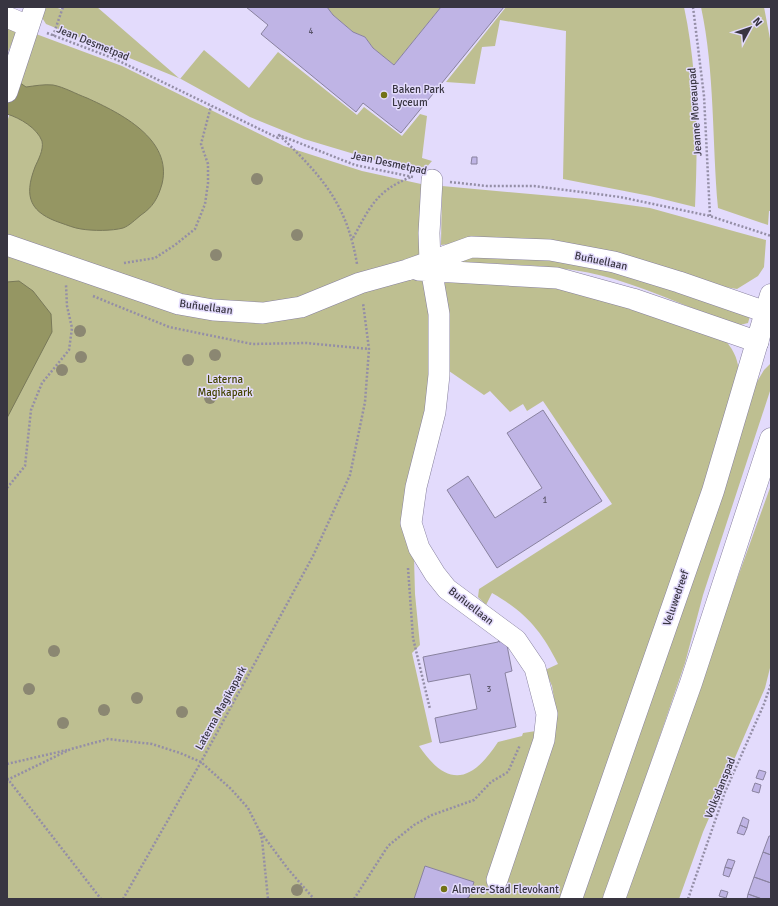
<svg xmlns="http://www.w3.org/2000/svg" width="778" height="906" font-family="Signika,sans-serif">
<rect width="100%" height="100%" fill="#e3dbfc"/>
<path fill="#bebf91" d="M44,7h11l8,3 1,-3h33l83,72 24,-29 45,38 29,-36 79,63 7,-8 38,29 18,-22 7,2 -5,42 10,3 -7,8 -44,-7 -77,-23 -54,-22 -69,-38 -135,-55 -5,-8z
M327,7h114l-47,58 -21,-17 -8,-11 -12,-5 -20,-17z
M506,7h178c14,65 14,134 11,200l-45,-11 -87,-17 3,-148 -66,-11 -5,26 -13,1 -7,37 -29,-2z
M701,7h63l7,37v167h-2l-1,14 -50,-17c-6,-66 -3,-136 -17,-201z
M7,25l6,2 3,7 -9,20z
M36,34l86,32 162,80 78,25 59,13 2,72 13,72 -14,166 -8,64 1,36 5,51 -8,8 20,89 -13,4c29,43 53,36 79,-4l24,-6 1,-3 13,-2 -17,58 -32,97 13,4 53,-154 2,-32 -3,-18 -7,-16 13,-6c-17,-34 -33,-52 -66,-71l-6,12 -8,-8 1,-8 133,-85 -69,-103 -16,10 -4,-7 -13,8 -20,-21 -6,4 -35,-24 1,-30 -6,-63 63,1 111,22 108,40c11,14 14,24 12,41l-64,194 -112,323h-555v-777z
M442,186l144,13 64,9 116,32 -2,27 -6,9 -21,13 -279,-46 -17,2z
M519,254l95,13 136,49 -2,7 -8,2c-43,-13 -83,-33 -126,-46 -50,-15 -104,-14 -155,-17l6,-6z
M771,363v25l-68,207 -18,68 -81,236h-25l176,-514 9,-15z
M771,485v179l-6,24 -62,144 -24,67h-57z"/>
<path fill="#959663" stroke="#797959" d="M7,74l19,13c8,-1 18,-3 27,-2 11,2 23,9 34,13 33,15 86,41 75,86 -4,14 -9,23 -21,31 -5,4 -12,11 -18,13 -11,3 -30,3 -42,1 -7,-1 -14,-4 -20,-6 -30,-10 -38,-25 -26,-56 3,-7 9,-17 7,-26 -5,-13 -22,-23 -35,-27z
M19,281l14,10 18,23 1,18 -45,86v-136z"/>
<path fill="#bfb4e5" stroke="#89829f" d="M246,7h81l6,8 20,17 12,5 8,11 21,17 47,-58h63l-103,126 -38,-30 -7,9 -95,-78 7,-9z
M472,157h5v7h-6z
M543,410l59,91 -105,67 -50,-78 21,-14 27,42 47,-30 -35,-55z
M499,640v2l7,-2 6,31 -7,2 11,54 -76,16 -5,-25 42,-9 -7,-35 -42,8 -5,-25 75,-15z
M759,770l7,2 -3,8 -7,-2z
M755,783l6,2 -2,8 -7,-2z
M743,817l6,3 -2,8 -7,-3z
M740,825l7,3 -3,7 -7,-2z
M769,836h2v19l-8,-3z
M763,852l8,3v28l-17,-6z
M728,859l7,2 -3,8 -7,-2z
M425,866l49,16 -5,15 -3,2h-52z
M725,867l7,2 -3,8 -6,-2z
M754,877l17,6v16h-9l-14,-5z
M721,890l7,2 -2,6 -7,-2z
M748,894l14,5h-15z"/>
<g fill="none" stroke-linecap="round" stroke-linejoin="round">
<g stroke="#87809e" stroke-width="22">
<path id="street" d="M7,17l21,9
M7,92l28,-85
M432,180l-3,53 1,29 9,52v61l-4,37 -19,75 -5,36 8,25 16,26 12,15 69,51 19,28 12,46 -3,26 -47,140
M7,245l172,59 34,6 50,3 38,-6 59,-24 47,-13 64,-23 79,3 64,12 65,20 87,30
M418,270l139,8 76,21 125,43"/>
</g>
<g stroke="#87809e" stroke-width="23">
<path id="secondary" d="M571,899l142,-408 58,-196
M614,899l77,-216 80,-244"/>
</g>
<path stroke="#948ea6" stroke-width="2.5" stroke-dasharray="2 2" stroke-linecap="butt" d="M693,7l11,89 6,120
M47,33l68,26 163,79 1,-3 76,30 58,12
M53,36l10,-29
M279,135c43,41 68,69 78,129
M450,182l37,4h47l86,11 90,19 61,20
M353,238c17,-31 23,-47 58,-61
M124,263l31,-5 20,-13 20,-16 10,-25 3,-21v-19l-7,-20 10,-38
M93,296l76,31 83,17 54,-1 63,6
M7,488l18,-22 6,-56 11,-27 27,-33 3,-22 -5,-22 -1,-21
M408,568l5,70 17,71
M7,764l60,-14
M7,778l94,121
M7,780l64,-31 37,-10 44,5 28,9 21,9 30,27 17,19 11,22 29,39 26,30
M260,833l2,6 6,60
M123,899l78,-137 112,-206 37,-81 15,-73 4,-53 -6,-46
M354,899l34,-53 26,-21 18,-10 42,-15 17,-18 17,-10 12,-27
M688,899l37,-107 39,-88 7,-20"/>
<use href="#street" stroke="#fff" stroke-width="21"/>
<use href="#secondary" stroke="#fff" stroke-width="22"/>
</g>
<g fill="#8b8772">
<circle cx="257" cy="179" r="6"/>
<circle cx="297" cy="235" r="6"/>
<circle cx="216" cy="255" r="6"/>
<circle cx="80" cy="331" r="6"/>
<circle cx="215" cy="355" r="6"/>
<circle cx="81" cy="357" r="6"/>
<circle cx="188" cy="360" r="6"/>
<circle cx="62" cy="370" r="6"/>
<circle cx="210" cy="398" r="6"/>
<circle cx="54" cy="651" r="6"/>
<circle cx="29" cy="689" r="6"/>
<circle cx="137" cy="698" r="6"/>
<circle cx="104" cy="710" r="6"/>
<circle cx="182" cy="712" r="6"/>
<circle cx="63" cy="723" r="6"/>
<circle cx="297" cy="890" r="6"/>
</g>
<g fill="#727216" stroke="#e3dbfc" stroke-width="1.5">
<circle cx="384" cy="95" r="4"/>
<circle cx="444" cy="889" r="4"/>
</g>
<g text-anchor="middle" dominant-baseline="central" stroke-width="3" stroke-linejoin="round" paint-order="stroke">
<g font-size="9" fill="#5a556a">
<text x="311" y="31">4</text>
<text x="545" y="500">1</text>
<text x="489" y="689">3</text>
</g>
<g font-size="11" fill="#383541" stroke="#e3dbfc">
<text transform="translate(93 43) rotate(22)">Jean Desmetpad</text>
<text transform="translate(695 112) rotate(-94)">Jeanne Moreaupad</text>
<text transform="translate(389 163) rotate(12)">Jean Desmetpad</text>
<text transform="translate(601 261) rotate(12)">Buñuellaan</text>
<text transform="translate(206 307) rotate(8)">Buñuellaan</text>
<text transform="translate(676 598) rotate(-71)">Veluwedreef</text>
<text transform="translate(471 606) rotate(38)">Buñuellaan</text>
<text transform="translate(221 708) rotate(-61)">Laterna Magikapark</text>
<text transform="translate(720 788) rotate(-68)">Volksdanspad</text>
</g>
<g font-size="11" fill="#383541" stroke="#e3dbfc" text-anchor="start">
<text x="392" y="89">Baken Park<tspan x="392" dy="13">Lyceum</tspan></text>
<text x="452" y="889">Almere-Stad Flevokant</text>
</g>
<g font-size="11" fill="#434301" stroke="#e3dbfc">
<text x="225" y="379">Laterna<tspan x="225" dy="13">Magikapark</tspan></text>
</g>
</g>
<rect width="778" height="906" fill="none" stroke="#383541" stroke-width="16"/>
<g transform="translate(750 28) rotate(50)" stroke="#e3dbfc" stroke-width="3" paint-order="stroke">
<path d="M0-3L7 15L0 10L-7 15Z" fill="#383541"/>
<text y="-6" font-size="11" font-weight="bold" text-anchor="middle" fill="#383541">N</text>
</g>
</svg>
